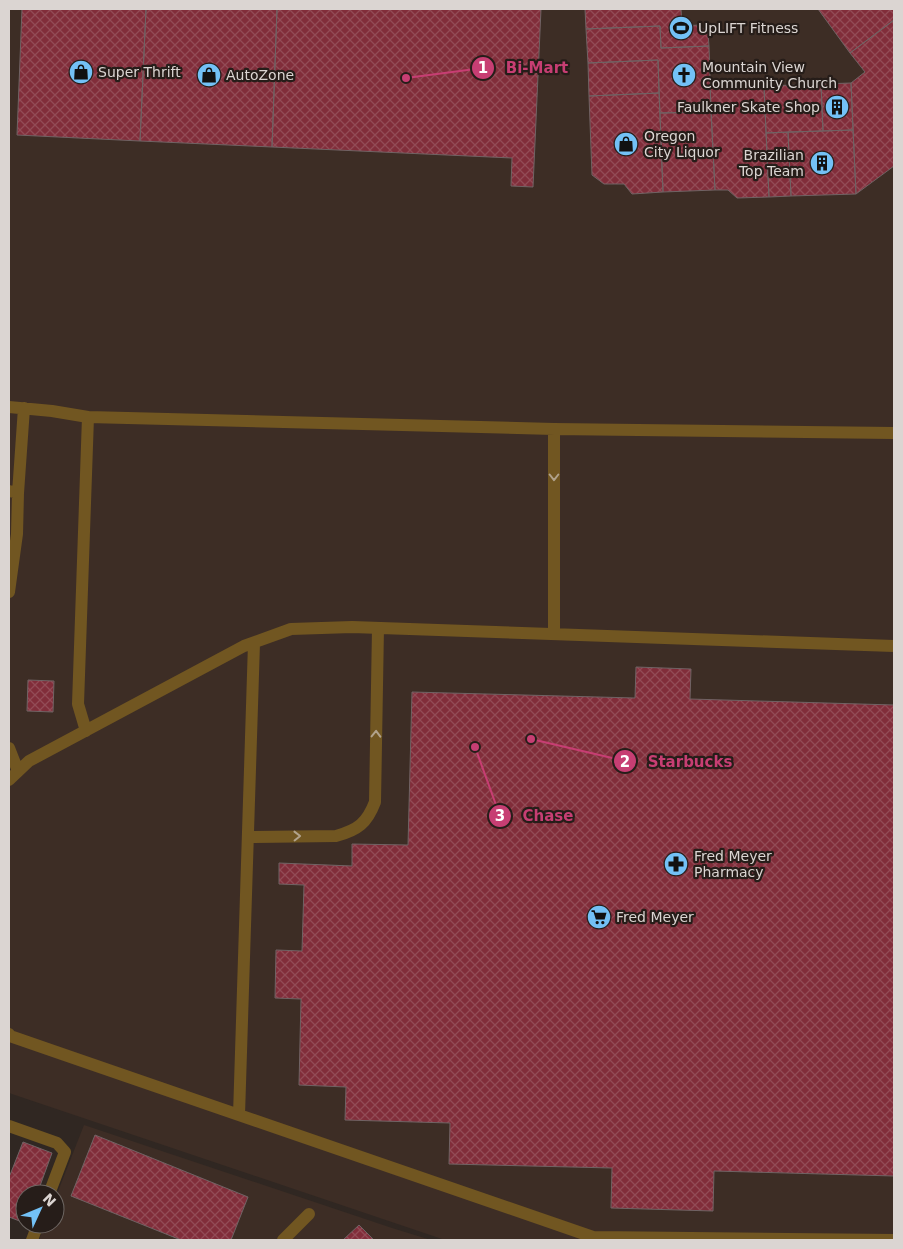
<svg xmlns="http://www.w3.org/2000/svg" width="903" height="1249" font-family="'DejaVu Sans',sans-serif">
<defs>
<pattern id="building-cross-hatch" width="8" height="8" patternUnits="userSpaceOnUse" patternTransform="scale(1.25)"><rect width="8" height="8" fill="#812d3a"/><path d="M0 0l8 8M0 8l8-8" fill="none" stroke="#924b56"/></pattern>
</defs>
<rect width="100%" height="100%" fill="#302722"/>
<path fill="#3d2d25" d="M9,9h885v1231h-449l-436,-147z
M84,1125l308,103 39,12h-392l6,-16h10v-25z"/>
<path fill="url(#building-cross-hatch)" stroke="#706364" d="M22,9h124l-6,132 -123,-6z
M146,9h131l-5,138 -132,-6z
M277,9h264l-8,178 -22,-1 1,-28 -240,-11z
M585,9h96l1,17 17,-1 9,8 1,13 -48,2 -1,-22 -74,3z
M818,9h76v11l-44,33z
M894,20v146l-38,28 -5,-111 14,-11 -15,-19z
M660,26l1,22 48,-2 2,66 -51,1 -2,-53 -70,3 -2,-34z
M658,60l1,33 -70,3 -1,-33z
M851,83l2,47 -30,1 -2,-47z
M821,84l2,47 -57,2 -2,-47z
M764,86l5,111 -32,1 -9,-8h-13l-5,-102z
M659,93l4,99 -31,2 -8,-10h-20l-12,-9 -3,-79z
M711,112l4,78 -52,2 -3,-79z
M853,130l3,64 -65,2 -3,-64z
M788,132l3,64 -22,1 -3,-64z
M636,667l55,2 -1,30 204,6v471l-180,-5 -1,40 -102,-3 1,-40 -163,-4 1,-41 -105,-3 1,-33 -47,-2 2,-86 -26,-1 1,-48 26,1 2,-66 -25,-1v-21l73,3v-22l56,1 4,-153 223,6z
M28,680l26,1 -1,31 -26,-1z
M95,1135l153,62 -17,43h-50l-110,-44z
M23,1142l29,11 -15,41h-12v29l-16,-6v-43l1,1z
M359,1225l15,15h-31z"/>
<g fill="none" stroke-linecap="round" stroke-linejoin="round">
<path stroke="#715621" stroke-width="12" d="M9,407l43,4 36,6
M9,491l9,2 -1,41 -8,58
M18,493l6,-85
M554,634v-205
M86,731l-8,-27 10,-287 466,12 340,4
M9,748l9,23
M9,780l20,-19 215,-115 47,-17 61,-2 542,19
M248,837l88,-1c22,-6 31,-13 39,-34l3,-174
M9,1034l1,2 52,18 531,183 301,3
M239,1115l15,-472
M9,1126l48,17 8,9 -16,42
M32,1240l6,-16
M283,1240l26,-26"/>
</g>
<defs><path id="oneway-chevron" d="M-2-3.5L2.5 0L-2 3.5" fill="none" stroke-width="1.6" stroke-linecap="round" stroke-linejoin="round" transform="scale(1.25)"/></defs>
<g stroke="#b1a28b">
<use href="#oneway-chevron" transform="translate(554 477) rotate(90)"/>
<use href="#oneway-chevron" transform="translate(376 734) rotate(-89)"/>
<use href="#oneway-chevron" transform="translate(297 836) rotate(-1)"/>
</g>
<defs>
<g id="stadium-disc" transform="scale(1.25)"><circle r="9.5" fill="#73c1f6" stroke="#261d19"/><path d="M0-5a6.5 5 0 1 0 0 10a6.5 5 0 1 0 0-10ZM-3.5-1.8h7v3.6h-7Z" fill="#111"/></g>
<g id="shop-disc" transform="scale(1.25)"><circle r="9.5" fill="#73c1f6" stroke="#261d19"/><path d="M-5-2.5h2.3a2.7 3.5 0 0 1 5.4 0H5L5.5 6h-11ZM-1.5-2.5h3a1.5 2.3 0 0 0-3 0Z" fill="#111"/></g>
<g id="church-disc" transform="scale(1.25)"><circle r="9.5" fill="#73c1f6" stroke="#261d19"/><path d="M-1.2-6h2.4v3.5h3.3v2.4h-3.3V6h-2.4V-.1h-3.3v-2.4h3.3Z" fill="#111"/></g>
<g id="building-disc" transform="scale(1.25)"><circle r="9.5" fill="#73c1f6" stroke="#261d19"/><path d="M-4-6H4V6H1V3H-1V6H-4ZM-2.5-4.3h1.7v1.8h-1.7ZM.8-4.3h1.7v1.8H.8ZM-2.5-1h1.7V.8h-1.7ZM.8-1h1.7V.8H.8Z" fill="#111"/></g>
<g id="pharmacy-disc" transform="scale(1.25)"><circle r="9.5" fill="#73c1f6" stroke="#261d19"/><path d="M-2-6h4v4h4v4h-4v4h-4v-4h-4v-4h4Z" fill="#111"/></g>
<g id="supermarket-disc" transform="scale(1.25)"><circle r="9.5" fill="#73c1f6" stroke="#261d19"/><path d="M-6-5.5h2.5l.6 2H6L4.5 2H-2.5L-4.4-4H-6ZM-1.5 3.2a1.3 1.3 0 1 0 .1 0ZM3 3.2a1.3 1.3 0 1 0 .1 0Z" fill="#111"/></g>
</defs>
<g fill-rule="evenodd">
<use href="#stadium-disc" x="681" y="28"/>
<use href="#shop-disc" x="81" y="72"/>
<use href="#shop-disc" x="209" y="75"/>
<use href="#church-disc" x="684" y="75"/>
<use href="#building-disc" x="837" y="107"/>
<use href="#shop-disc" x="626" y="144"/>
<use href="#building-disc" x="822" y="163"/>
<use href="#pharmacy-disc" x="676" y="864"/>
<use href="#supermarket-disc" x="599" y="917"/>
</g>
<g text-anchor="middle" dominant-baseline="central" stroke-width="4.5" stroke-linejoin="round" paint-order="stroke">
<g font-size="14" fill="#dbd5d2" stroke="#261d19" text-anchor="start">
<text x="698" y="28">UpLIFT Fitness</text>
<text x="702" y="67">Mountain View<tspan x="702" dy="16">Community Church</tspan></text>
<text x="98" y="72">Super Thrift</text>
<text x="226" y="75">AutoZone</text>
<text x="820" y="107" text-anchor="end">Faulkner Skate Shop</text>
<text x="644" y="136">Oregon<tspan x="644" dy="16">City Liquor</tspan></text>
<text x="804" y="155" text-anchor="end">Brazilian<tspan x="804" dy="16">Top Team</tspan></text>
<text x="694" y="856">Fred Meyer<tspan x="694" dy="16">Pharmacy</tspan></text>
<text x="616" y="917">Fred Meyer</text>
</g>
</g>
<path fill="none" stroke="#c73e73" stroke-width="2" d="M406 78L483 68M531 739L625 761M475 747L500 816"/>
<g fill="#c73e73" stroke="#261d19" stroke-width="2">
<circle cx="406" cy="78" r="5"/>
<circle cx="531" cy="739" r="5"/>
<circle cx="475" cy="747" r="5"/>
<circle cx="483" cy="68" r="12"/>
<circle cx="625" cy="761" r="12"/>
<circle cx="500" cy="816" r="12"/>
</g>
<g font-size="15" text-anchor="middle" font-weight="bold" fill="#fff">
<text x="483" y="73">1</text>
<text x="625" y="767">2</text>
<text x="500" y="821">3</text>
</g>
<g font-size="15" text-anchor="middle" font-weight="bold" fill="#c73e73" stroke="#261d19" stroke-width="4.5" stroke-linejoin="round" paint-order="stroke">
<text x="537" y="73">Bi-Mart</text>
<text x="690" y="767">Starbucks</text>
<text x="548" y="821">Chase</text>
</g>
<rect width="903" height="1249" fill="none" stroke="#dbd5d2" stroke-width="20"/>
<g transform="translate(40 1209) rotate(46)"><circle r="24" fill="#261d19" stroke="#6e6763"/>
<path d="M0-4L9 19L0 12L-9 19Z" fill="#73c1f6"/>
<text y="-8" font-size="14" font-weight="bold" text-anchor="middle" fill="#dbd5d2">N</text>
</g>
</svg>
